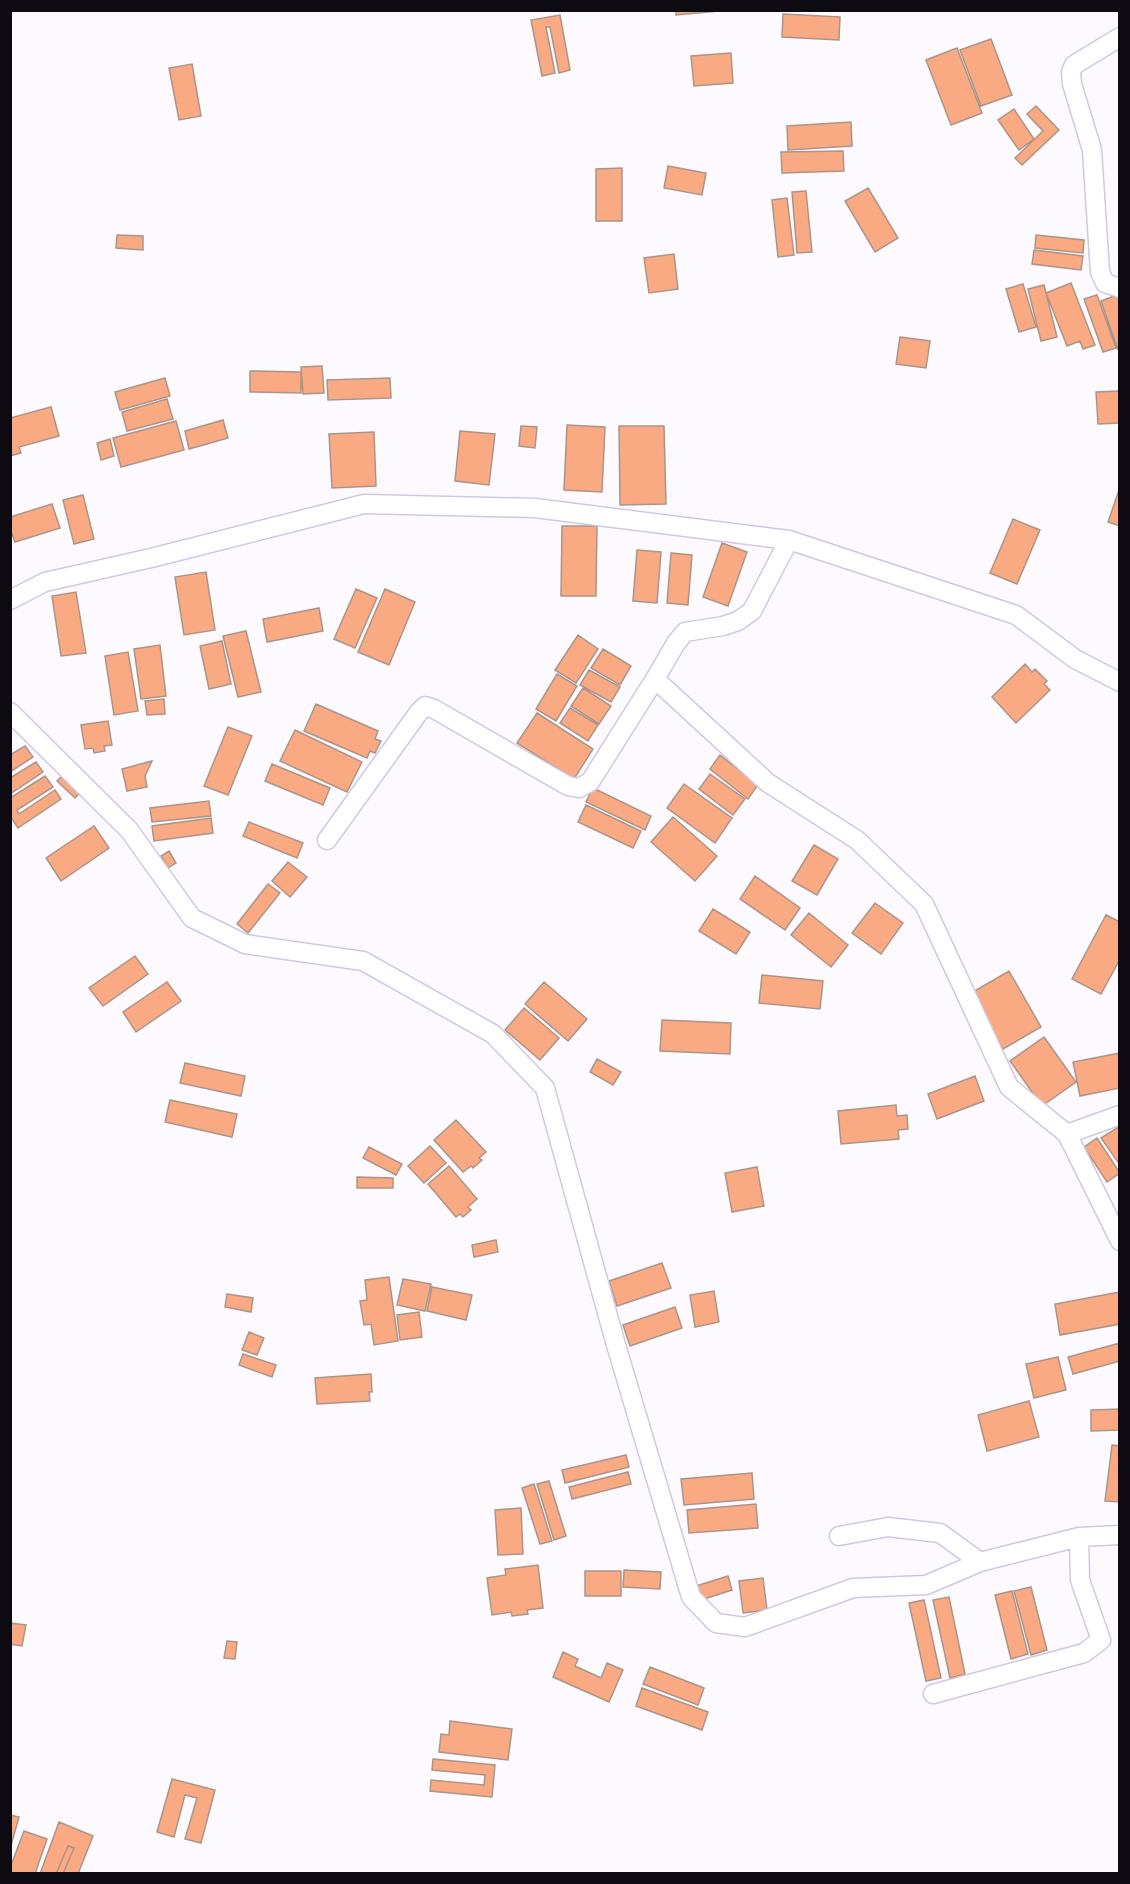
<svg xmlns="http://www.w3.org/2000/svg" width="1130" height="1884" font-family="Rubik,sans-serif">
<rect width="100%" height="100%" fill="#fcfaff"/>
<path fill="#f9aa82" stroke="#ac9488" stroke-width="1.5" d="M676,10h55l-55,5z
M783,14l57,3 -1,23 -57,-3z
M560,15l10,55 -11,3 -9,-46h-4l9,46 -13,3 -11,-56z
M991,39l21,56 -31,11 -21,-56z
M957,48l25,65 -31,12 -25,-65z
M731,53l2,30 -39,3 -3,-30z
M192,64l9,52 -22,4 -10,-52z
M1036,106l23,24 -37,35 -7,-7 28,-27 -16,-17z
M1014,109l20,30 -15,11 -21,-30z
M851,122l1,24 -64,4 -1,-24z
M843,151l1,20 -62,2 -1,-21z
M668,166l38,7 -4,22 -38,-7z
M622,168v53h-26v-52z
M868,188l30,50 -23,14 -30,-51z
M806,191l6,61 -15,1 -5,-61z
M787,198l7,57 -16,2 -6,-57z
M117,235l26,1v14l-27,-2z
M1036,235l48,5 -1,13 -48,-5z
M1034,250l49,6 -2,14 -49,-6z
M674,254l4,35 -29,4 -5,-35z
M1071,283l24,62 -12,4 -3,-8 -13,5 -21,-53z
M1023,284l13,43 -17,5 -13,-43z
M1044,285l13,52 -16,4 -13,-52z
M1097,295l19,53 -13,4 -19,-53z
M1117,295l3,6 -2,49 -17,-49z
M900,337l30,4 -4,27 -30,-4z
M322,366l2,27 -21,1 -2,-27z
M250,371l51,1v21l-51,-1z
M165,378l5,18 -50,14 -5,-18z
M390,378l1,20 -63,2 -1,-20z
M1120,391v32l-22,1 -2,-32z
M167,399l6,20 -46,12 -5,-19z
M51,407l8,29 -40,11 2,6 -11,3v-38z
M223,420l5,18 -39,11 -4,-18z
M176,421l8,29 -63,17 -8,-29z
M567,425l38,2 -3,65 -38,-2z
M521,426l16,1 -2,21 -16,-2z
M619,426h45l2,78 -46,1z
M460,431l35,3 -6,51 -34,-4z
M374,432l2,54 -44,2 -3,-54z
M110,439l4,17 -13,4 -4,-17z
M1120,487v39l-12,-4z
M83,495l11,44 -20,5 -11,-44z
M52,504l8,24 -45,14 -5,-14v-11z
M1013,519l27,11 -23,54 -27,-11z
M562,526h35l-1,70h-35z
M722,543l25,9 -19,54 -25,-9z
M637,550l24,2 -4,51 -24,-2z
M671,553l21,2 -4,50 -21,-2z
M206,572l9,58 -31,5 -9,-58z
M356,589l21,9 -22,50 -21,-9z
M385,589l30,13 -26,63 -31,-13z
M76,592l10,61 -25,3 -9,-60z
M319,608l4,23 -56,11 -4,-23z
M246,631l15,61 -23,5 -15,-61z
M578,635l20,14 -22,34 -21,-13z
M222,641l9,43 -22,5 -9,-43z
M160,645l6,51 -25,3 -7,-50z
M603,649l28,17 -11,19 -29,-17z
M128,652l10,59 -24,4 -9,-59z
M1025,664l7,8 3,-3 12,12 -3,3 6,6 -34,33 -24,-26z
M589,670l31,17 -9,15 -31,-17z
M557,674l20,12 -21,35 -20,-12z
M583,688l28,18 -12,18 -28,-18z
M164,699l1,15 -18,1 -2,-14z
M316,704l62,27 -3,8 6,2 -6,12 -5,-2 -3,7 -63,-27z
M570,708l28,17 -10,16 -28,-18z
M537,713l56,36 -19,30 -57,-36z
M108,721l4,24 -8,1 1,5 -11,2 -1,-5 -8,1 -4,-24z
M228,727l24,9 -24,59 -24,-9z
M295,730l67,32 -15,30 -67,-31z
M25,746l8,11 -23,15v-17z
M720,755l38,30 -10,14 -38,-30z
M152,761l-7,15 2,11 -20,4 -5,-22z
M36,762l7,10 -33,22v-16z
M272,764l58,24 -7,17 -58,-24z
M65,773l18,16 -8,9 -18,-17z
M710,774l35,25 -12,16 -34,-26z
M45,776l8,11 -36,23 2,4 36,-24 6,9 -43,29 -8,-12v-18z
M684,784l48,34 -17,25 -48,-35z
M593,788l58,28 -6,14 -59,-28z
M209,801l2,15 -59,6 -2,-14z
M586,805l55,26 -8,17 -55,-26z
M673,817l44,39 -22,25 -44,-39z
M211,818l2,15 -59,8 -2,-15z
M249,822l54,21 -6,15 -54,-22z
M94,826l15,22 -48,33 -15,-23z
M814,845l24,14 -21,36 -25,-14z
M169,851l7,12 -8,5 -7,-12z
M288,862l19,15 -17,20 -18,-16z
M755,876l45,32 -15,22 -45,-31z
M268,884l12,9 -32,40 -11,-9z
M875,903l28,20 -22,31 -29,-21z
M713,909l37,23 -14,22 -37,-23z
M809,913l39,32 -17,22 -40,-32z
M1106,915l14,7v37l-19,35 -29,-15z
M135,956l13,18 -45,32 -14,-18z
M1009,971l32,56 -38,22 -32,-56z
M762,975l61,6 -3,28 -61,-6z
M167,982l14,19 -45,31 -13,-20z
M544,982l43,37 -19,22 -43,-37z
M524,1008l35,30 -19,22 -35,-30z
M662,1020l69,3 -1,31 -70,-3z
M1044,1037l32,45 -34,24 -32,-45z
M1120,1053v35l-40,8 -7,-34z
M597,1059l24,13 -8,13 -23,-13z
M185,1063l60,13 -4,20 -61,-13z
M975,1076l9,25 -47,18 -9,-25z
M170,1100l67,14 -5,23 -67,-15z
M896,1105l1,11 10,-1 1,14 -10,1 1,9 -58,5 -3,-33z
M456,1120l30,32 -7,6 3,2 -9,8 -2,-2 -8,6 -29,-32z
M1120,1126v39l-19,-27z
M1097,1138l23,35 -13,9 -23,-35z
M430,1146l16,17 -22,20 -16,-17z
M369,1147l33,17 -6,11 -33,-17z
M449,1166l28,33 -9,8 3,3 -8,7 -3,-3 -4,3 -28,-33z
M757,1167l7,39 -32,6 -7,-39z
M357,1177l36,1v10h-36z
M496,1240l2,12 -24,5 -2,-12z
M662,1263l9,25 -54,18 -8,-25z
M389,1277l9,64 -24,4 -3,-21 -7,1 -4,-24 7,-1 -2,-20z
M403,1279l28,5 -6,27 -28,-6z
M432,1287l40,8 -6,25 -39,-9z
M714,1291l5,31 -24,5 -5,-32z
M1120,1292v32l-60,11 -5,-31z
M227,1294l26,4 -2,14 -26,-5z
M675,1307l7,21 -52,18 -7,-21z
M419,1312l3,25 -22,3 -3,-25z
M249,1332l15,6 -7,17 -15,-5z
M1120,1343v18l-47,13 -5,-17z
M243,1354l33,11 -4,12 -33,-12z
M1058,1357l8,33 -32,8 -8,-34z
M371,1374l1,18h-3l1,9 -53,3 -2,-26z
M1029,1401l10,36 -52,14 -9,-36z
M1120,1409v21l-29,1v-21z
M1112,1445l8,1v56l-15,-1z
M626,1455l3,12 -64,16 -3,-13z
M628,1472l3,12 -59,15 -3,-12z
M752,1473l2,26 -70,6 -3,-26z
M549,1481l17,55 -12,4 -17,-56z
M534,1484l18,57 -12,3 -18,-56z
M756,1504l2,24 -69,5 -2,-23z
M521,1508l2,46 -25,1 -3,-45z
M538,1565l5,43 -16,2 1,4 -16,2 -1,-4 -19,3 -5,-37 19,-3 -1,-6z
M624,1570l37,2 -1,17 -37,-2z
M585,1571h36v25h-36z
M728,1576l4,14 -31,10 -5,-14z
M763,1578l4,32 -24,3 -4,-32z
M1031,1587l16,63 -16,5 -17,-64z
M1012,1591l16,63 -17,5 -16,-64z
M949,1597l16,77 -15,4 -17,-78z
M924,1600l17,78 -15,3 -17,-78z
M10,1623l16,2 -4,21 -12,-2z
M227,1641l10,1 -2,17 -11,-1z
M563,1652l15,7 -3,7 26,12 6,-15 16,7 -14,32 -56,-25z
M650,1667l54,21 -6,17 -55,-21z
M642,1688l66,24 -6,18 -66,-24z
M450,1721l62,8 -4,31 -69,-8 2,-18 8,1z
M433,1759l62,6 -3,32 -62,-6 1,-11 53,5 1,-10 -53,-5z
M172,1779l43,11 -14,53 -16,-4 12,-41 -12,-3 -11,42 -17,-5z
M10,1815l9,2 -9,32z
M59,1822l34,14 -15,38h-15l11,-26 -6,-2 -12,28h-16z
M24,1831l23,8 -12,35h-25v-6z
M68,1846l6,2 -11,26h-7z"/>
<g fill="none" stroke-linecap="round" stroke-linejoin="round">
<g stroke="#d1c8e0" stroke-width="21">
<path id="minor" d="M1120,37l-46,28 -3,7 1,12 20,66 8,122 5,11 15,5
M10,600l35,-18 106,-24 213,-54 171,4 254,32 227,75 59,44 45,23
M655,679l21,-36 9,-11 38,-6 15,-5 14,-10 37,-71
M10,712l119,118 63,88 53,26 118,17 130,73 52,54 71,257 75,252 25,26 29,4 108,-39 73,-3 54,-23 99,-25 41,-2
M327,840l92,-128 6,-6 9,3 134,77 11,2 11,-6 65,-103 113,104 89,57 67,64 85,183 58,47 53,-19
M1067,1134l53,107
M839,1536l49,-9 52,6 40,29
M933,1694l151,-41 17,-13 -21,-60 -1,-43"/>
</g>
<use href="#minor" stroke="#fff" stroke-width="18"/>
</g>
<rect width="1130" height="1884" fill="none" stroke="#0d0a11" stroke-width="24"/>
</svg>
